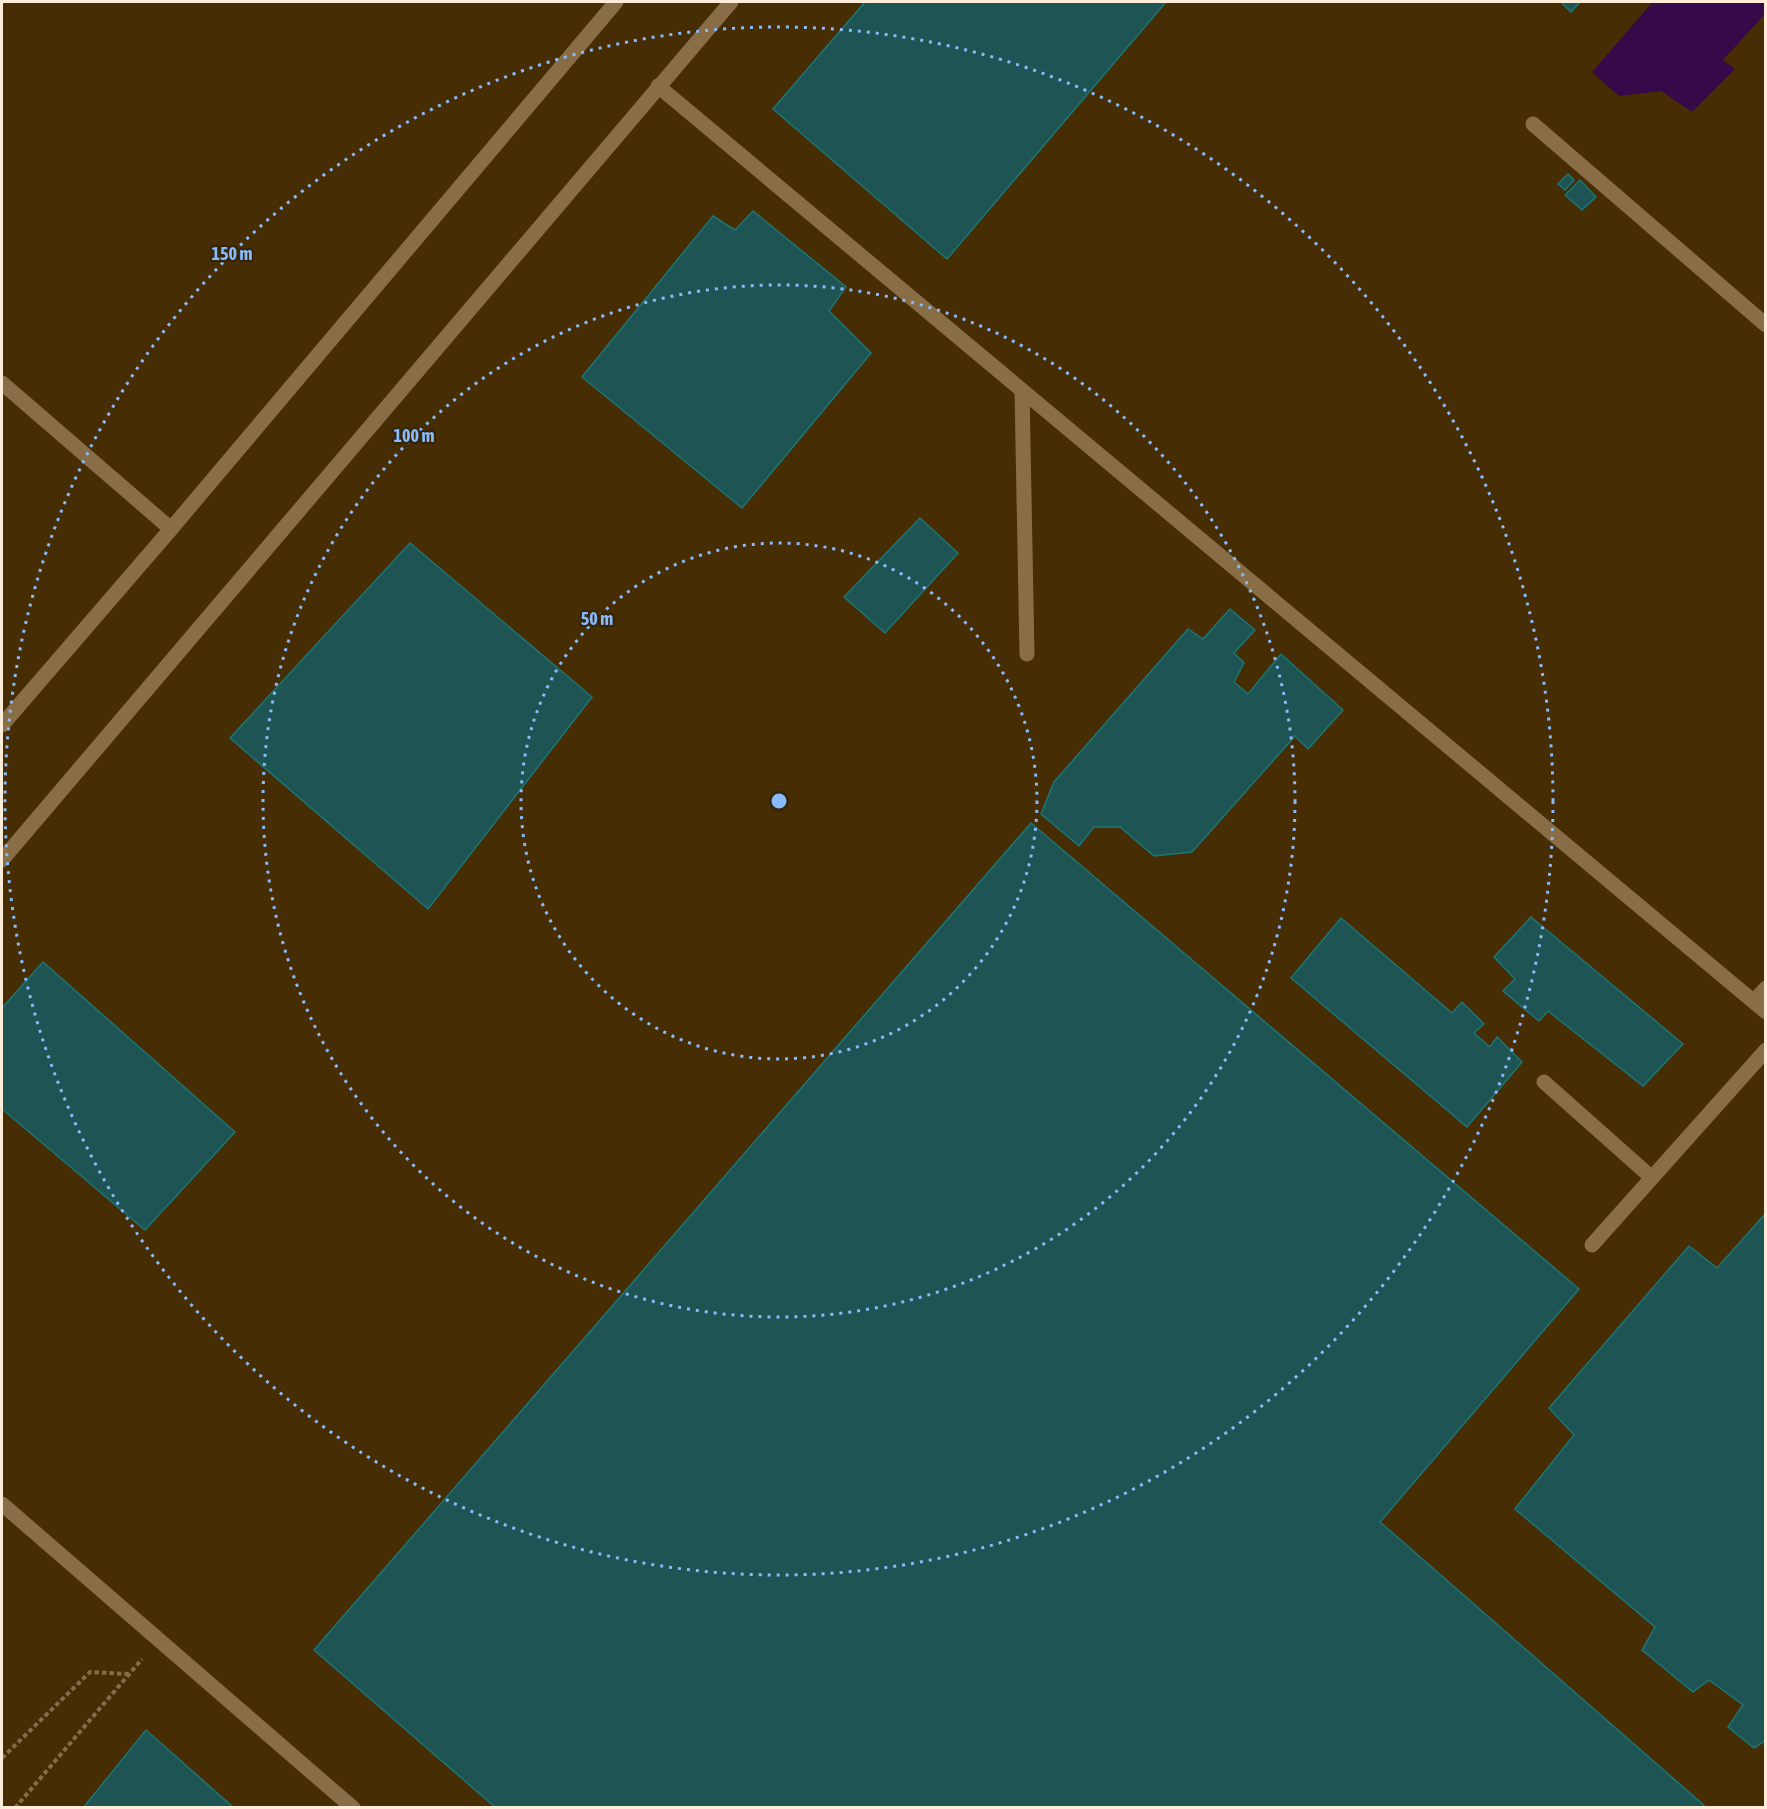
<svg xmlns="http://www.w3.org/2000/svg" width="1767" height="1809" font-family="'Asap Condensed',sans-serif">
<rect width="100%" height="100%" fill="#462d04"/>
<path fill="#370948" d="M1649,2h116v12l-42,46 12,9 -43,43 -31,-21 -42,5 -27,-24 59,-68z"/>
<path fill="#1e5453" stroke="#1d7676" stroke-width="1.5" d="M865,2h301l-219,257 -174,-150z
M1561,2h19l-9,10z
M1568,174l6,6 -9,10 -7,-6z
M1580,180l16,17 -14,13 -17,-15z
M753,211l93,76 -17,24 42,42 -129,155 -160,-131 131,-161 22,14z
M920,518l38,35 -73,80 -41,-36z
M410,543l182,154 -164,212 -198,-171z
M1230,609l25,21 -21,23 10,10 -10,19 14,12 33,-40 62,56 -35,39 -13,-13 -103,116 -38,4 -34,-29h-26l-15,19 -38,-32 13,-32 134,-153 15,10z
M1031,823l548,466 -199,233 327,286h-1211l-182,-158z
M1531,917l152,127 -40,42 -95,-75 -9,10 -36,-30 12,-12 -21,-22z
M1341,918l111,95 10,-11 22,22 -10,9 16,14 7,-10 25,25 -55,65 -176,-149z
M43,962l192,170 -90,98 -143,-121v-101z
M1766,1213v527l-12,8 -26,-21 15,-22 -34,-25 -16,12 -51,-42 13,-23 -140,-118 59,-74 -25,-27 140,-162 28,22z
M146,1730l88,78h-151z"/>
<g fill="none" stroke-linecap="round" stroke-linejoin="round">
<path stroke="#836d4a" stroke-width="4" stroke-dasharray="4.5 3" stroke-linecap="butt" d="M2,1758l88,-86 38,2
M15,1808l127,-149"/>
<path stroke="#886d47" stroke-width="15" d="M658,86l1108,926
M1533,124l233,201
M2,383l169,146
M1022,391l5,263
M2,725l169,-196 445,-527
M2,860l729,-858
M1754,1001l12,-13
M1544,1082l107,95
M1592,1245l174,-195
M2,1504l351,304"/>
</g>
<g fill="none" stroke="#87bbfb" stroke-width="3" stroke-dasharray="3 6">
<circle cx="779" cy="801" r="258"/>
<circle cx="779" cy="801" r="516"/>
<circle cx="779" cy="801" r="774"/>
</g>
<circle cx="779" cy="801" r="9" fill="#87bbfb" stroke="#37250a" stroke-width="3"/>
<g font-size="18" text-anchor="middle" font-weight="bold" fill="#87bbfb" stroke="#37250a" stroke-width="4.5" stroke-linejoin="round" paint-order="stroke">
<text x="232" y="260">150 m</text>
<text x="414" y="442">100 m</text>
<text x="597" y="625">50 m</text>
</g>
<rect width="1767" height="1809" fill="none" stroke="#fdedd8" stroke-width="6"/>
</svg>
